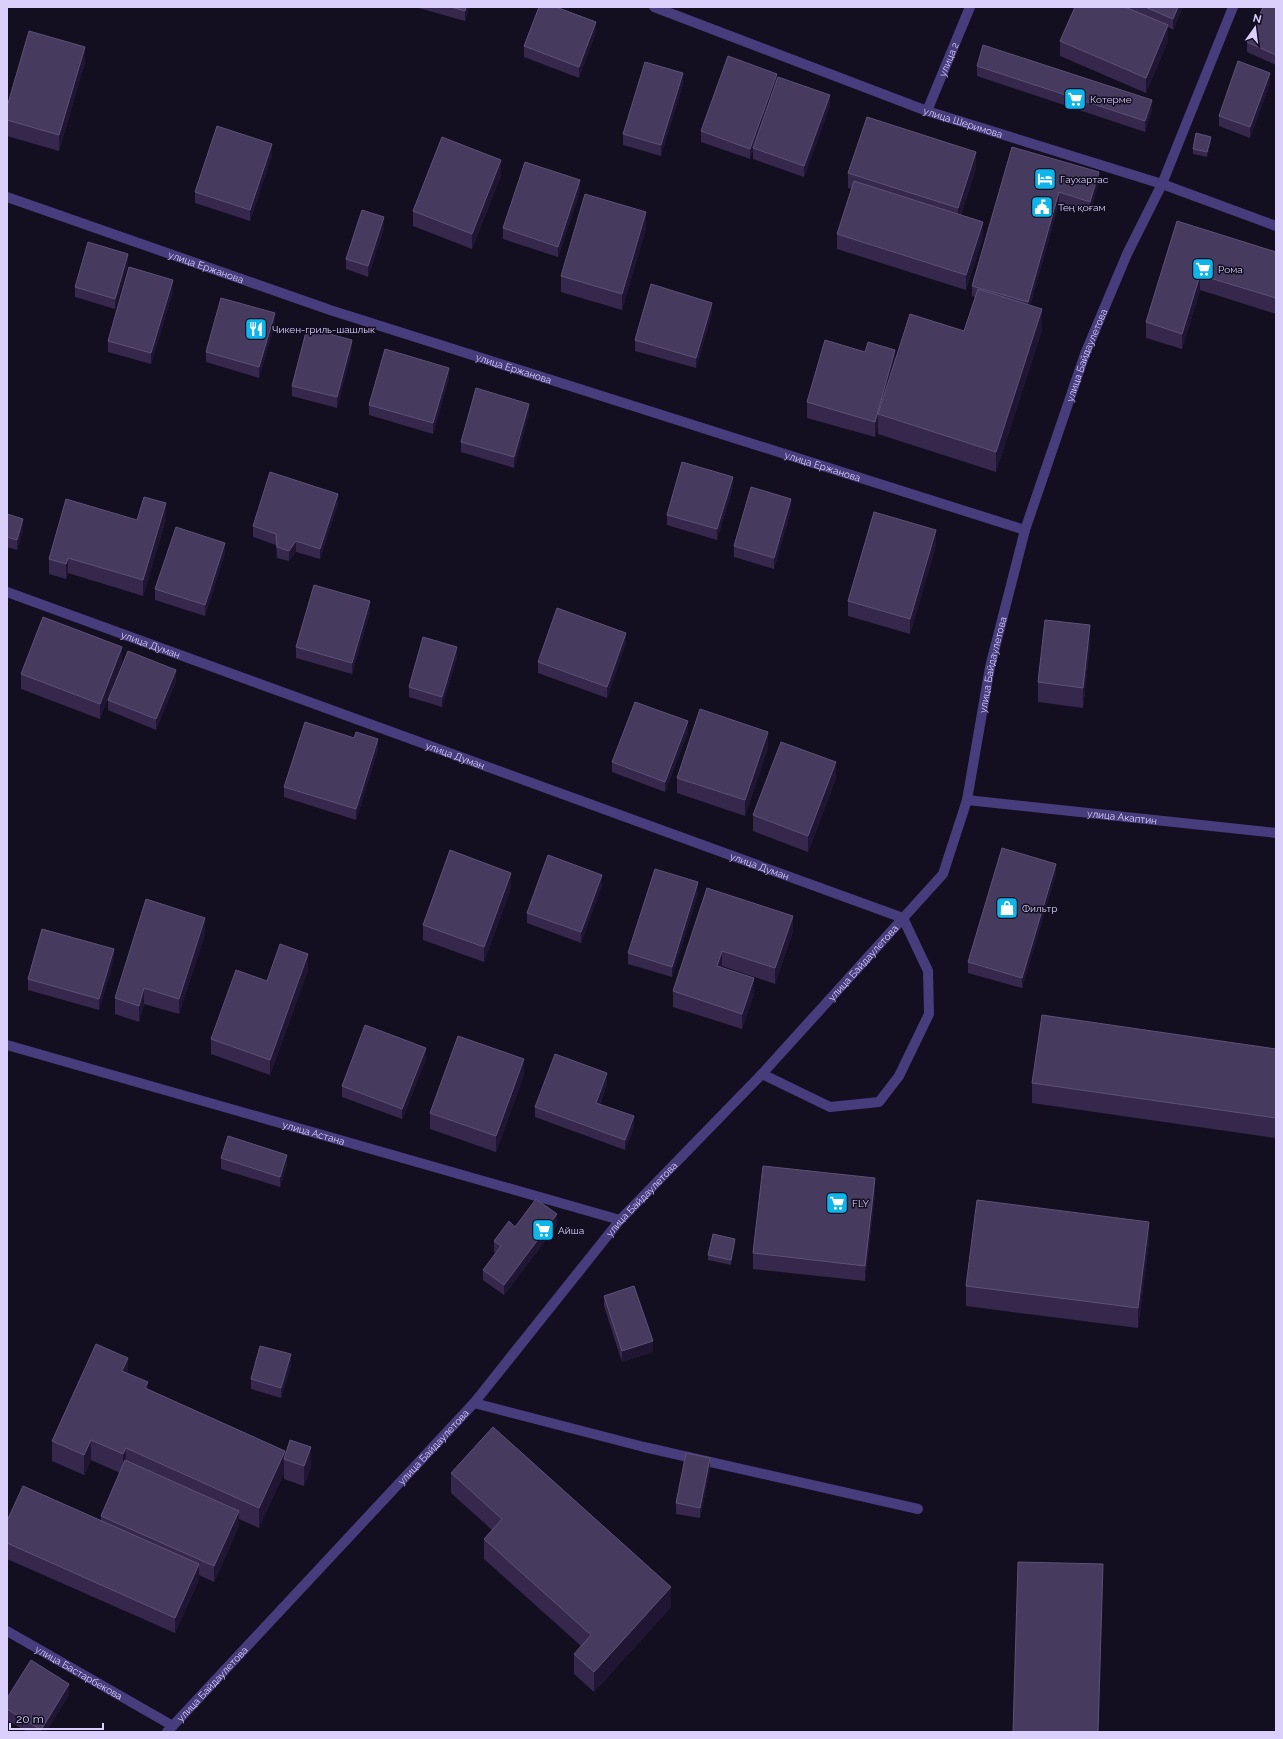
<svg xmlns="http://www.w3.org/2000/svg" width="1283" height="1739" font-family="Raleway,sans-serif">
<rect width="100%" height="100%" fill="#130e20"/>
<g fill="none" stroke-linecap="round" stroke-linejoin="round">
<path stroke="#473c7c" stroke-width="10" d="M762,1074l68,33 49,-5 20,-26 30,-62 -1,-43 -25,-53"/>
<g stroke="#473c7c" stroke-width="10">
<path id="s1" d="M654,7l273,104 235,73 114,42"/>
<path id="s2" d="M927,111l43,-104"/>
<path id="s3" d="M7,197l323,113 695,220"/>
<path id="s4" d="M7,592l896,326"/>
<path id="s5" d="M967,800l309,33"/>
<path id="s6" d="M7,1045l613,175"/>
<path d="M474,1403l170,44 274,62"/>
<path id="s7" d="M7,1631l166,95"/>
<path id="s8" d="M167,1732l307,-329 146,-183 142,-146 181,-200 24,-74 23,-133 35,-137 60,-176 42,-100 35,-70 71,-177"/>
</g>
</g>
<path fill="#35284c" d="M415,7h54l-4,14z
M1075,7h108l-10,23 -5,-3v14l-22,52 -86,-37v-15z
M1276,7v58l-29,-13v-10z
M596,32l-17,46 -55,-21v-11z
M85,62l-26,89 -52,-15v-29z
M977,66l175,44 -7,22 -168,-56z
M777,81l53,25 -26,71 -51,-18v-8l-3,8 -49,-17v-11z
M1270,83l-20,55 -31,-12v-10z
M683,84l-22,72 -38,-11v-11z
M1211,142l-4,15 -14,-3v-5z
M1012,147l87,36 -9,29 -31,-9 -29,103 12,24 -46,142 -118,-38v-9l-3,12 -68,-19v-16l88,-41 69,-30 11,-34 -3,-1v-10z
M272,155l-22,66 -55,-18v-11z
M976,168l-15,47 22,23 -17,52 -129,-41v-15l15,-45 -4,-1v-15z
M501,175l-29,74 -59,-23v-15z
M580,191l-22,66 -55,-18v-11z
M1177,221l99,31v62l-76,-24 -18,59 -36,-11v-16z
M384,228l-16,49 -22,-8v-10z
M646,228l-24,82 -61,-18v-16z
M128,264l-13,45 -40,-12v-10z
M173,291l-22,73 -43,-12v-11z
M712,313l-16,55 -61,-17v-11z
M275,324l-16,54 -53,-16v-10z
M352,350l-15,58 -45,-12v-10z
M449,378l-16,56 -64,-19v-10z
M529,414l-15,54 -53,-16v-10z
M733,487l-16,53 -50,-15v-10z
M338,504l-18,55 -24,-7 -7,9 -12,-3 -1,-13 -23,-8v-11z
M791,510l-17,59 -40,-12v-11z
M7,514l16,16 -6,20 -10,-3z
M166,519l-23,77 -75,-23 -2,6 -17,-5v-15l88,-39z
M936,545l-26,89 -62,-18v-15z
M225,553l-20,63 -50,-16v-11z
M370,612l-18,62 -56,-16v-11z
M626,643l-19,55 -69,-25v-11z
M1090,645l-7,63 -45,-6v-20z
M457,657l-15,50 -33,-10v-10z
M122,662l-22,57 -79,-30v-15z
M176,681l-20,49 -48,-20v-10z
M688,732l-23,60 -53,-20v-10z
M768,748l-23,68 -68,-23v-15z
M378,750l-22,70 -72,-23v-10z
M836,778l-28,74 -55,-21v-16z
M1056,874l-34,114 -54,-15v-11z
M602,885l-21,58 -54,-20v-10z
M511,888l-27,74 -61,-22v-15z
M707,888l86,43 -18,53 -53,-18 -1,1 33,26 -12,36 -69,-22v-16z
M698,893l-26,84 -44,-13v-11z
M205,934l-26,80 -35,-10 -5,18 -24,-8v-16z
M114,960l-15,50 -71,-20v-11z
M308,970l-38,105 -59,-21v-15l56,-58z
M1276,1049v89l-244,-35v-20z
M426,1059l-24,60 -60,-22v-11z
M524,1075l-28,77 -66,-23v-16z
M607,1084l-7,20 34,23 -9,23 -90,-33v-10z
M221,1158l66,7 -7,22 -59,-18z
M875,1194l-10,87 -112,-12v-16z
M557,1225l-53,70 -21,-15v-10l13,-17 -2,-1v-11l21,-14z
M1149,1242l-11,86 -172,-22v-20z
M735,1244l-4,21 -23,-5v-5z
M604,1296l49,56 -31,10 -18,-56z
M291,1365l-10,33 -30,-9v-10z
M128,1373l20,16 137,67 26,11 -7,19 -20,-7v-6l-25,55 -20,-9v7l-25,56 -15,-7v5l-24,53 -168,-74v-38l94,-1v-4l19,-43 -29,-13 -7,15 -32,-14v-20z
M710,1469l-10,49 -24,-4v-11z
M451,1473l220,134 -77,85 -20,-18v-20l7,-8 -97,-87v-20l8,-9 -41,-37z
M69,1695l-23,37h-19l-20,-12v-22z"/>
<path fill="#201633" d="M466,7h3l-4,14v-10z
M1178,7h5l-10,23v-11z
M596,22v10l-17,46v-11z
M1168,25v16l-22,52v-15z
M85,47v15l-26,89v-16z
M683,73v11l-22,72v-11z
M1270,73v10l-20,55v-11z
M777,74v10l-24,64v3l-3,8v-10z
M830,95v11l-26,71v-11z
M1152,100v10l-7,22v-11z
M1211,137v5l-4,15v-5z
M272,144v11l-22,66v-11z
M976,152v16l-18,56v-16z
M501,160v15l-29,74v-15z
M1099,172v11l-9,29v-10z
M580,180v11l-22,66v-10z
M1059,192v11l-31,109v-10z
M646,212v16l-24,82v-16z
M384,217v11l-16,49v-11z
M983,222v16l-17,52v-15z
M128,254v10l-13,45v-10z
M1200,275v15l-18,59v-15z
M173,280v11l-22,73v-11z
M712,303v10l-16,55v-10z
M1042,309v21l-46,142v-20z
M275,313v11l-16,54v-11z
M352,340v10l-15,58v-11z
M895,350v16l-17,48v11l-3,12v-15z
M449,368v10l-16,56v-11z
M529,404v10l-15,54v-11z
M733,477v10l-16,53v-11z
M338,494v10l-18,55v-10z
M791,499v11l-17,59v-11z
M166,503v16l-23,77v-16z
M23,519v11l-6,20v-10z
M936,530v15l-26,89v-15z
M296,541v11l-7,9v-10z
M225,543v10l-20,63v-11z
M68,558v15l-2,6v-15z
M370,601v11l-18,62v-11z
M1090,625v20l-7,63v-20z
M626,633v10l-19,55v-11z
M122,647v15l-22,57v-15z
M457,647v10l-15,50v-10z
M176,670v11l-20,49v-11z
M688,721v11l-23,60v-10z
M768,732v16l-23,68v-16z
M378,739v11l-22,70v-11z
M836,762v16l-28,74v-16z
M1056,864v10l-34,114v-10z
M511,873v15l-27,74v-15z
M602,875v10l-21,58v-11z
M698,882v11l-26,84v-10z
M793,916v15l-18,53v-16z
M205,918v16l-26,80v-15z
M114,949v11l-15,50v-11z
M722,951v15l-5,15v-15z
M308,954v16l-38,105v-15z
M754,978v15l-12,36v-15z
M144,988v16l-5,18v-16z
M426,1048v11l-24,60v-10z
M524,1059v16l-28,77v-16z
M607,1073v11l-11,29v-10z
M634,1116v11l-9,23v-10z
M287,1155v10l-7,22v-10z
M875,1178v16l-10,87v-15z
M557,1214v11l-53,70v-10z
M1149,1222v20l-11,86v-20z
M735,1239v5l-4,21v-5z
M653,1341v11l-31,10v-11z
M291,1354v11l-10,33v-10z
M128,1358v20l-6,-7z
M148,1382v20l-3,-14z
M91,1440v20l-7,15v-20z
M311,1447v20l-7,19v-20z
M126,1448v21l-3,5v-20z
M285,1451v8h-1v14l-25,55v-20z
M710,1458v11l-10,49v-10z
M239,1511v15l-25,56v-16z
M199,1564v16l-24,53v-15z
M1103,1564l-4,168h-1z
M671,1587v20l-77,85v-20z
M69,1684v11l-23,37h-5v-2z"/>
<path fill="#463a5f" stroke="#5e5178" d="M451,7h15l-1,4z
M539,7h17l40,15 -17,45 -55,-21z
M1075,7h50l43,18 -22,53 -86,-37z
M1145,7h33l-5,12z
M1263,7h13v48l-29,-13z
M29,31l56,16 -26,88 -52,-15v-13z
M983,45l169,55 -7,21 -168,-55z
M728,56l49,18 -27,75 -49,-18z
M1238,61l32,12 -20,54 -31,-11z
M645,62l38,11 -22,72 -38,-11z
M778,77l52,18 -26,71 -51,-18z
M867,117l109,35 -18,56 -110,-35z
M217,126l55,18 -22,66 -55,-18z
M1196,133l15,4 -4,15 -14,-3z
M442,137l59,23 -29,74 -59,-23z
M1012,147l87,25 -9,30 -31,-10 -31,110 -56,-16z
M525,162l55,18 -22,67 -55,-19z
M854,181l129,41 -17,53 -129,-41z
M585,194l61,18 -24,82 -61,-18z
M362,210l22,7 -16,49 -22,-7z
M1177,221l99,31v46l-76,-23 -18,59 -36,-12z
M88,242l40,12 -13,45 -40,-12z
M129,267l44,13 -22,73 -43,-12z
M651,284l61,19 -16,55 -61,-18z
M978,289l64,20 -46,143 -118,-38 32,-100 54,17z
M221,298l54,15 -16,54 -53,-15z
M307,328l45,12 -15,57 -45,-11z
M825,340l40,12 3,-10 27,8 -20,72 -68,-20z
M385,349l64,19 -16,55 -64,-18z
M476,388l53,16 -15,53 -53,-15z
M682,462l51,15 -16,52 -50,-14z
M270,472l68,22 -18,55 -24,-8 -7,10 -12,-4 -1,-13 -23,-8z
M751,487l40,12 -17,59 -40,-12z
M144,497l22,6 -23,77 -75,-22 -2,6 -17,-5 17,-60 71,21z
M874,512l62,18 -26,89 -62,-18z
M7,514l16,5 -6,21 -10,-3z
M176,527l49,16 -20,62 -50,-16z
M314,585l56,16 -18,62 -56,-16z
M557,608l69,25 -19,54 -69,-25z
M43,617l79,30 -22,57 -79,-30z
M1045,620l45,5 -7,63 -45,-6z
M423,637l34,10 -15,50 -33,-10z
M128,651l48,19 -20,49 -48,-19z
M635,702l53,19 -23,61 -53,-20z
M700,709l68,23 -23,68 -68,-22z
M305,722l49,16 2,-6 22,7 -22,70 -72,-22z
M781,742l55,20 -28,74 -55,-21z
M1002,848l54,16 -34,114 -54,-16z
M450,850l61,23 -27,74 -61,-22z
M548,855l54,20 -21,57 -54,-19z
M655,869l43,13 -26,85 -44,-14z
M707,888l86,28 -18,52 -53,-17 -5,15 37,12 -12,36 -69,-23z
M146,899l59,19 -26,81 -35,-11 -5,18 -24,-8z
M42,929l72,20 -15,50 -71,-20z
M280,944l28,10 -38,106 -59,-21 25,-69 31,11z
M1042,1015l234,34v69l-244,-35z
M365,1025l61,23 -24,61 -60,-23z
M458,1036l66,23 -28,77 -66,-23z
M555,1054l52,19 -11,30 38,13 -9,24 -90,-33z
M228,1136l59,19 -7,22 -59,-19z
M763,1166l112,12 -10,88 -112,-13z
M536,1199l21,15 -53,71 -21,-15 18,-24 -7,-5 15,-20 6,6z
M977,1200l172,22 -11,86 -172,-22z
M713,1234l22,5 -4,21 -23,-5z
M634,1286l19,55 -31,10 -18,-55z
M96,1344l32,14 -6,13 26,11 -3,6 140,63 -26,57 -133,-60 -3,6 -32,-14 -7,15 -32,-14z
M260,1346l31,8 -10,34 -30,-9z
M493,1427l178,160 -77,85 -20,-18 17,-19 -107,-96 18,-20 -51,-46z
M290,1440l21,7 -7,19 -20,-7z
M686,1453l24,5 -10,50 -24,-5z
M125,1460l114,51 -25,55 -113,-50z
M23,1486l176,78 -24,54 -168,-75v-22z
M1018,1562l85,2 -5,168h-85z
M31,1660l38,24 -28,46 -34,-21v-11z"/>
<defs>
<g id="supermarket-square" transform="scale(1.15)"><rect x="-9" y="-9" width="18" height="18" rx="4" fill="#0eb5ea" stroke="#130e20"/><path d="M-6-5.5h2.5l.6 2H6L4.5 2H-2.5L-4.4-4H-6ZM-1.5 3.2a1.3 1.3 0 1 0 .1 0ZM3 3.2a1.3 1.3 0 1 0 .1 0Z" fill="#fff"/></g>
<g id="hotel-square" transform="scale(1.15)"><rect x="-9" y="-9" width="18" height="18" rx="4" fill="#0eb5ea" stroke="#130e20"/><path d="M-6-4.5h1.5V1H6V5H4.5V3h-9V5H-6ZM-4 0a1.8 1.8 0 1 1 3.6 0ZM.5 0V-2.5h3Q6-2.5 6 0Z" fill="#fff"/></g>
<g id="civic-square" transform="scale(1.15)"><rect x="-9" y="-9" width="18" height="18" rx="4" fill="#0eb5ea" stroke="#130e20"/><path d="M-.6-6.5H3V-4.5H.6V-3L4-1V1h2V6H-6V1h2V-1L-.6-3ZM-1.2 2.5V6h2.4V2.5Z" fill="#fff"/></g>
<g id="restaurant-square" transform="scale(1.15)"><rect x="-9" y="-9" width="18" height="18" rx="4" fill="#0eb5ea" stroke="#130e20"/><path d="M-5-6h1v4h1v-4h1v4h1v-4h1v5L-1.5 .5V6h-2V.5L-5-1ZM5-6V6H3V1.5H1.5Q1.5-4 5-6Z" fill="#fff"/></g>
<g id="shop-square" transform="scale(1.15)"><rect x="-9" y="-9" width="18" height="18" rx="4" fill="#0eb5ea" stroke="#130e20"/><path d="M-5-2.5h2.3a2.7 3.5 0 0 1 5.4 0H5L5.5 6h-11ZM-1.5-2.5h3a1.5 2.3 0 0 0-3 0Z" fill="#fff"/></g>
</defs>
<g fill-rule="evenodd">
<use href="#supermarket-square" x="1075" y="99"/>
<use href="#hotel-square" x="1045" y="179"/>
<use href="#civic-square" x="1042" y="207"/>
<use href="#supermarket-square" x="1203" y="269"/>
<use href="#restaurant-square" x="256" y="329"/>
<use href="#shop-square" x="1007" y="908"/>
<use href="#supermarket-square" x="837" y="1203"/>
<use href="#supermarket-square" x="543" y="1230"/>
</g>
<g text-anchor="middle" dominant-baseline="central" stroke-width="3" stroke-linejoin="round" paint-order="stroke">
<g font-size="10" fill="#dbcffc" stroke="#130e20">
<text stroke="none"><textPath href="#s2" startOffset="56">улица 2</textPath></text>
<text stroke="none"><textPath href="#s1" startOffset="330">улица Шеримова</textPath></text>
<text stroke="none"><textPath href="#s3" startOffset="211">улица Ержанова</textPath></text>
<text stroke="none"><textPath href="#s8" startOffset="1697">улица Байдаулетова</textPath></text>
<text stroke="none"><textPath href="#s3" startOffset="535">улица Ержанова</textPath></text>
<text stroke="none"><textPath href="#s3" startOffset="859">улица Ержанова</textPath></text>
<text stroke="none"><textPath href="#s4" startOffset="153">улица Думан</textPath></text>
<text stroke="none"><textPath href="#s8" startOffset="1373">улица Байдаулетова</textPath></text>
<text stroke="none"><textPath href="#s4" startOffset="477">улица Думан</textPath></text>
<text stroke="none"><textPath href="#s5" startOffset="156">улица Акаптин</textPath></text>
<text stroke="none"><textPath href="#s4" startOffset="801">улица Думан</textPath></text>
<text stroke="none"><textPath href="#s8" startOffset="1038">улица Байдаулетова</textPath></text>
<text stroke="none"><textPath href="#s6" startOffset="319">улица Астана</textPath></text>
<text stroke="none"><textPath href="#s8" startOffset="714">улица Байдаулетова</textPath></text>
<text stroke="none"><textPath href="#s8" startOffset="390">улица Байдаулетова</textPath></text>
<text stroke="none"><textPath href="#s7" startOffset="83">улица Бастарбекова</textPath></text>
<text stroke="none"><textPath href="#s8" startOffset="66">улица Байдаулетова</textPath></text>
</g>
<g font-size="10" fill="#dbcffc" stroke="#130e20" text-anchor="start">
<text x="1090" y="99">Котерме</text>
<text x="1060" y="179">Гаухартас</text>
<text x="1058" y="207">Тең қоғам</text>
<text x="1218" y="269">Рома</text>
<text x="272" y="329">Чикен-гриль-шашлык</text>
<text x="1022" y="908">Фильтр</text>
<text x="852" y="1203">FLY</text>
<text x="558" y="1230">Айша</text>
</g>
</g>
<rect width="1283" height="1739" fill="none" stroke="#dbcffc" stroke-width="16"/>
<g transform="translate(1255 28) rotate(14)" stroke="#130e20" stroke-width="3" paint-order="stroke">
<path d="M0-3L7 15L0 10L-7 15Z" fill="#dbcffc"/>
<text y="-6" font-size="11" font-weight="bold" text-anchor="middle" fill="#dbcffc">N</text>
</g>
<path d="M10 1723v6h93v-6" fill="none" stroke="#dbcffc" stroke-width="2"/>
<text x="16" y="1723" font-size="12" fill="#dbcffc" stroke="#130e20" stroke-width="3" paint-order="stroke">20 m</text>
</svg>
